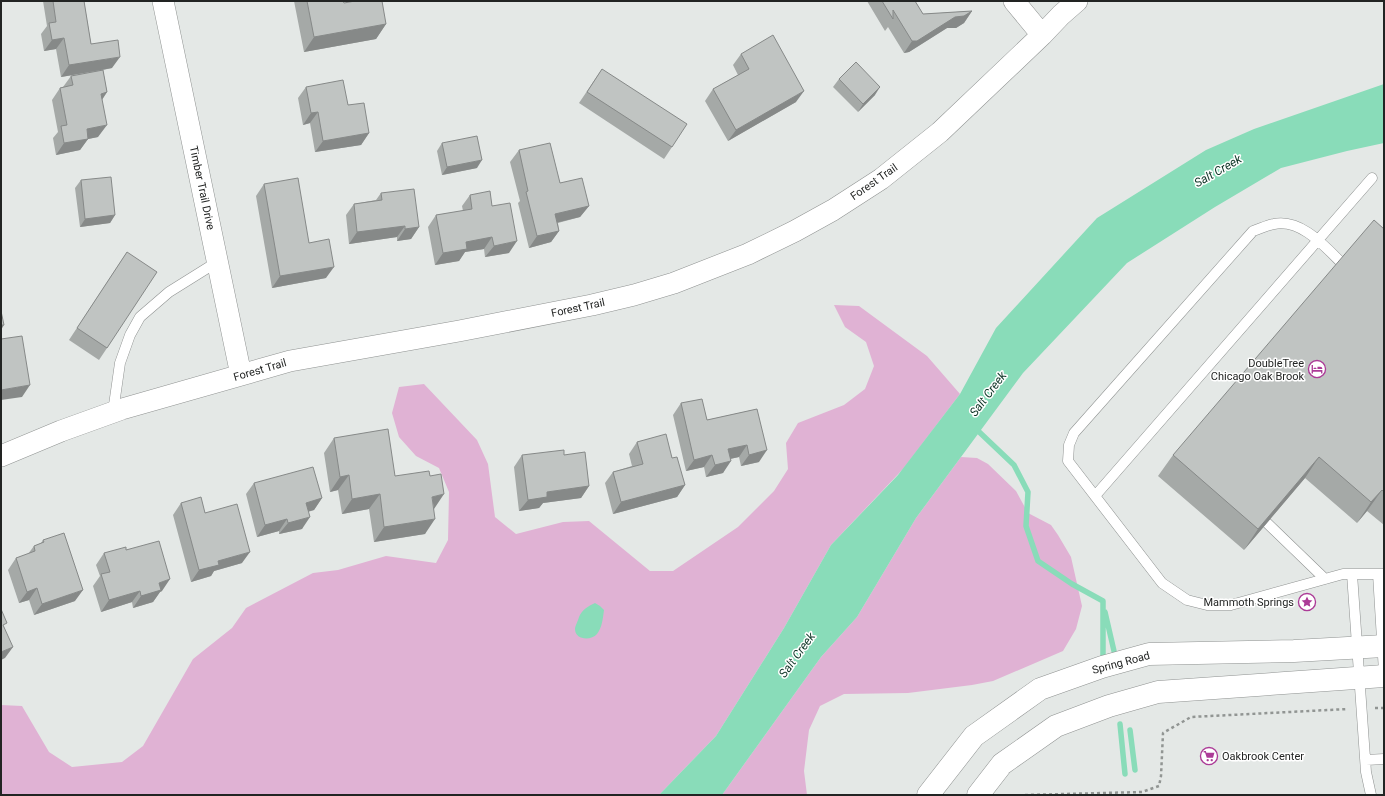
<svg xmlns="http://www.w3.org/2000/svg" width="1385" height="796" font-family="Roboto,sans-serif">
<rect width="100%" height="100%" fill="#e4e8e6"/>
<path fill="#e0b2d4" d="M834,305l25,1 68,50 33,38 -57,75 -72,76 -47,83 -68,108 -57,59h-658v-90l21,1 27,46 23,15 50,-5 21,-16 50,-87 39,-31 14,-20 67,-35 25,-3 48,-14 50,7 12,-23 1,-48 -10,-24 -23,-12 -17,-19 -7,-24 7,-26 25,-3 53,56 11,24 7,53 21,17 47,-12 26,-1 61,50h23l65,-44 36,-36 14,-22 -2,-26 12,-20 46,-18 21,-16 9,-23 -8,-24 -21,-15z
M961,457l16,1 11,6 28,27 12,22 23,12 7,10 13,22 11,49 -6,23 -13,22 -70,30 -21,4 -64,8 -64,1 -24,12 -11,24 -5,41 3,24h-85l99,-138 36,-40 59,-99z"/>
<path fill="#89dcb9" d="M1384,84v59l-37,8 -66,17 -66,39 -88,56 -104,110 -107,145 -59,99 -36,40 -99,138h-63l57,-59 68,-108 47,-83 67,-70 62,-81 36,-66 101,-110 109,-68 48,-21z
M595,603l5,3 4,4c-1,8 -2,18 -7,24 -6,7 -22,6 -22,-5 0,-3 3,-8 4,-12 3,-7 9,-11 16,-14z"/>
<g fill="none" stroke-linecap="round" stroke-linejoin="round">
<path stroke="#89dcb9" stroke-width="5.5" d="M975,428l39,37 14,27 -2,34 12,35 34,23 31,17v54
M1105,612l9,39
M1120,724l5,50
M1130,730l5,40"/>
<g stroke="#8f9291" stroke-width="11">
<path id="service" d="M1349,270c-20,-18 -45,-52 -75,-46 -7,1 -14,5 -21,7l-179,202 -5,12 -1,16 94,122 25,17 20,5h24l112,-31h41
M113,412l7,-49 10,-28 10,-18 29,-25 48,-30
M1095,496l277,-318
M1267,523l58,56
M1352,574l14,198 5,23
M1378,574l6,98
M1366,760l18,-1"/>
</g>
<g stroke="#8f9291" stroke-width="22">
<path id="minor" d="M163,1l78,374
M1014,1l28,34
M1,456l60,-25 61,-22 168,-48 169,-30 133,-26 42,-10 40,-12 74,-29 47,-23 38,-21 48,-31 59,-47 102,-97 19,-20 16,-14"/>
</g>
<g stroke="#8f9291" stroke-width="23">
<path id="tertiary" d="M928,795l46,-59 66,-47 62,-22 47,-13 145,-3 90,-5
M978,795l24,-31 54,-38 53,-20 49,-14 226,-16"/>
</g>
<path stroke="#919593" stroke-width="2.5" stroke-dasharray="3 3" stroke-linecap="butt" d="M1375,708h9
M1025,795l117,-3 17,-6 2,-10 2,-43 28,-16 157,-8"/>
<use href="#service" stroke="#fff" stroke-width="10"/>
<use href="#minor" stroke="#fff" stroke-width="21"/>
<use href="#tertiary" stroke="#fff" stroke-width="22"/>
</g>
<path fill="#a5a9a7" d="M43,1h41l7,43 21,24 -9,2 4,22 -5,8 -4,37 -10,2 -8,11 -24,5 -3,-17 5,-6 -6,-32 8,-12 3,-1 8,-11 27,-5 -37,6 -5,-28 -12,2 -3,-17 6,-8z
M294,1h49l1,2 42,21 -10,15 -72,13z
M867,1h48l8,13 49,-3 -8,12 -8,5h-9l-38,24 -5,1 -16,-26 -3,4z
M741,54l55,48 -68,39 -23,-40 8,-12 25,-14 -5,-10z
M602,69l70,78 -8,12 -85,-56z
M839,79l36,16 -17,17 -25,-25z
M306,87l42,18 21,28 -8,12 -46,7 -5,-29 -7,2 -5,-27z
M442,143l35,25 -35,7 -5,-24z
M519,150l70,56 -9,11 -22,6 1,8 -8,11 -22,6 -11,-45 2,-2 -10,-39z
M81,180l34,35 -5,8 -30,4 -5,-39z
M264,184l45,59 17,35 -54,10 -16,-92z
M381,193l38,34 -8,12 -14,2v-4l-48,7 -3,-29 8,-11 22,-4z
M470,195l22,11 17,47 -24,4 -1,-8 -19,3 -6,9 -24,4 -7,-38 8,-12 27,-4 -1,-5z
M1384,229v296l-17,-14 -10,12 -52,-45 -61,72 -86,-74 15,-21z
M127,252l-20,96 -8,12 -30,-20z
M681,403l26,17 50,-11 2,53 -18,4 -2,-9 -9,2 -7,14 -17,4 -2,-10 -18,4 -13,-56z
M334,438l61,38 39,33 -9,25 -51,8 -5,-33 -27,5 -4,-24 -8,2 -6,-39z
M637,442l35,16 13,27 -8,12 -64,17 -8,-31 8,-11 19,-6 -3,-12z
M522,455h42l25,31 -8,12 -38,5 -4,5 -20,3 -5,-44z
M254,483l68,15 -8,12 -6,2 -6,17 -23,5v-3l-22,6 -11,-43z
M181,503l24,10 37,50 -28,8 -3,5 -20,6 -18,-67z
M43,540l32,61 -41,14 -5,-15 -10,3 -11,-33 8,-12 12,-4 6,-8 7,-3z
M126,550l36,41 -2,1 -7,10 -20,6 -1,-6 -31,10 -8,-26 7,-10 -4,-11 8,-12z"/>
<path fill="#868988" d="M972,11l-8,12 -8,5h-9l-38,24 -5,1 8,-12 43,-24z
M386,24l-10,15 -72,13 10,-15z
M64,38l-8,11 -12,2 8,-11z
M120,57l-8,11 -51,9 8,-12z
M880,87l-5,8 -17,17 5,-8z
M804,91l-8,11 -68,39 8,-11z
M107,92l-8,12 2,-10z
M318,112l-8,11 -7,2 8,-12z
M107,125l-9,12 -20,4 9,-12z
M369,133l-8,12 -46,7 8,-11z
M88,139l-8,11 -24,5 8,-12z
M482,160l-5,8 -35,7 5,-8z
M589,206l-9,11 -33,8 8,-11z
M115,215l-5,8 -30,4 5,-8z
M405,226l-8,11 -48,7 8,-12z
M419,227l-8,12 -14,2 8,-12z
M559,231l-8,11 -22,6 8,-12z
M492,237l-8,12 -19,3 -6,9 -24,4 8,-12 23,-11z
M517,241l-8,12 -24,4 9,-11z
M334,267l-8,11 -54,10 8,-12z
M1,325h3l-3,5z
M30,385l-8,12 -21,3v-10z
M747,445l-8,12 -19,4 8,-12z
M767,450l-8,12 -18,4 8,-11z
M712,455l-8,12 -18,4 8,-11z
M1319,457l-14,21 -61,72 14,-21z
M731,461l-8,12 -17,4 9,-12z
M349,475l-11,15 -8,2 10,-15z
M685,485l-8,12 -64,17 8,-12z
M589,486l-8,12 -38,5 -4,5 -20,3 9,-11 19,-8z
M1382,490l-15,21 -10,12 14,-21z
M380,494l-11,15 -27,5 10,-15z
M444,494l-10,15 -2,-12z
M322,498l-8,12 -16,4 8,-11z
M310,517l-8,12 -23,5 9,-11z
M287,519l-8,12 -22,6 8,-12z
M435,519l-10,15 -51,8 10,-15z
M250,552l-8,11 -28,8 -3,5 -20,6 8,-12 19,-9z
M170,579l-8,12 -2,1 -7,10 -20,6 8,-12 18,-13z
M37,588l-8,12 -10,3 8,-11z
M83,590l-8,11 -41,14 8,-11z
M140,591l-8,11 -31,10 8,-12z
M13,647l-8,11 -4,2v-8z"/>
<path fill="#c0c4c2" stroke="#868988" d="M53,1h31l7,43 27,-4 2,17 -51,8 -5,-27 -12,2 -3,-17 7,-1z
M307,1h36l1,2 11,-2h27l4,23 -72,13z
M882,1h33l8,13 49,-3 -8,5 -9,1 -38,24h-5l-19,-31v9z
M773,35l31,56 -68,39 -23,-41 36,-20 -8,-15z
M856,62l24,25 -17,17 -24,-25z
M602,69l85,55 -15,23 -85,-55z
M103,70l4,22 -6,2 6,31 -20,4 1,10 -24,4 -3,-17 6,-1 -7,-37 13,-3 -2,-9z
M343,80l5,25 16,-2 5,30 -46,8 -5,-29 -7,1 -5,-26z
M477,136l5,24 -35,7 -5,-24z
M550,143l10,40 22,-5 7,28 -34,8 4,17 -22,5 -11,-44 2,-1 -9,-41z
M111,177l4,38 -30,4 -4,-39z
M298,178l11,65 20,-4 5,28 -54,9 -16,-92z
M414,189l5,38 -14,2v-3l-48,6 -3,-28 28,-4 -1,-7z
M490,191l2,15 18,-3 7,38 -23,5 -2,-9 -26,5 1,7 -24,4 -7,-38 36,-6 -2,-14z
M1374,220l10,9v263l-2,-2 -11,12 -52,-45 -61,72 -85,-74z
M127,252l30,20 -50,76 -30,-20z
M1,311l3,14h-3z
M22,336l8,49 -29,5v-51z
M702,399l5,21 50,-11 10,41 -18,5 -2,-10 -19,4 3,12 -16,4 -3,-10 -18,5 -13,-57z
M388,429l7,47 34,-5 1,5 11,-2 3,20 -12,3 3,22 -51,8 -4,-33 -28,5 -3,-24 -9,2 -6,-39z
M666,434l6,24 5,-1 8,28 -64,17 -8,-30 30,-8 -6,-22z
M564,450v5l21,-3 4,34 -42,6v5l-19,3 -6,-45z
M313,467l9,31 -16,5 4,14 -22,6 -1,-4 -22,6 -11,-42z
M201,497l4,16 32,-9 13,48 -32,9 1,4 -20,5 -18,-67z
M64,533l19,57 -41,14 -5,-16 -10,4 -11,-34 19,-7 -1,-5 10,-4 -1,-2z
M159,541l11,38 -11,4 2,7 -20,6 -1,-5 -31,9 -8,-26 9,-2 -6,-19 22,-6v3z
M1,609l6,14 -4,2 10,22 -12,5z"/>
<defs>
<g id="hotel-ring" transform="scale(0.9)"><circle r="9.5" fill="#fff" stroke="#ac3b97" stroke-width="1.5"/><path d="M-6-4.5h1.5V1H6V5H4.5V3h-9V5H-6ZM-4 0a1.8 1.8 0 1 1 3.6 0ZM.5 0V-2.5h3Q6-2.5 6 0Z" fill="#ac3b97"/></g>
<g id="sight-ring" transform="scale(0.9)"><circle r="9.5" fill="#fff" stroke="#ac3b97" stroke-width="1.5"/><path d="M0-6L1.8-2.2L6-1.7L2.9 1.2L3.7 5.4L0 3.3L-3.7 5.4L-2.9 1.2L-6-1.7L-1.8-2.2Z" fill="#ac3b97"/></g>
<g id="supermarket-ring" transform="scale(0.9)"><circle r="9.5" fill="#fff" stroke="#ac3b97" stroke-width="1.5"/><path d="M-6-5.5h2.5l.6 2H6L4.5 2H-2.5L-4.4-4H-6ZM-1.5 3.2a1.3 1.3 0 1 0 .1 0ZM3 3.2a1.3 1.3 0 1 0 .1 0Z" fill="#ac3b97"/></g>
</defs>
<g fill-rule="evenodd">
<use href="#hotel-ring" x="1317" y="369"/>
<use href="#sight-ring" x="1307" y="602"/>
<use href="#supermarket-ring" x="1209" y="756"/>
</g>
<g text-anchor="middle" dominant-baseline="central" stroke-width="3" stroke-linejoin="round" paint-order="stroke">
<g font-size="11" fill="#222423" stroke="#fff">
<text transform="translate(874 182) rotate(-35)">Forest Trail</text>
<text transform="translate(202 188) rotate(78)">Timber Trail Drive</text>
<text transform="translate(578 308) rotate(-12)">Forest Trail</text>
<text transform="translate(260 370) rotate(-16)">Forest Trail</text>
<text transform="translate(1121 663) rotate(-15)">Spring Road</text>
</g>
<g font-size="11" fill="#222423" stroke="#fff" text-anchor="end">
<text x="1304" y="363">DoubleTree<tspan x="1304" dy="13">Chicago Oak Brook</tspan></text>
<text x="1294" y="602">Mammoth Springs</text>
<text x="1222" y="756" text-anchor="start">Oakbrook Center</text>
</g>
<g font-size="12" font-style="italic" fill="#0d3425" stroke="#fff">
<text transform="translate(1218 171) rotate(-30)">Salt Creek</text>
<text transform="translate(988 394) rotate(-53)">Salt Creek</text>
<text transform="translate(797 655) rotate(-54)">Salt Creek</text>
</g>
</g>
<rect width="1385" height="796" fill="none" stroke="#222423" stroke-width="4"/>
</svg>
